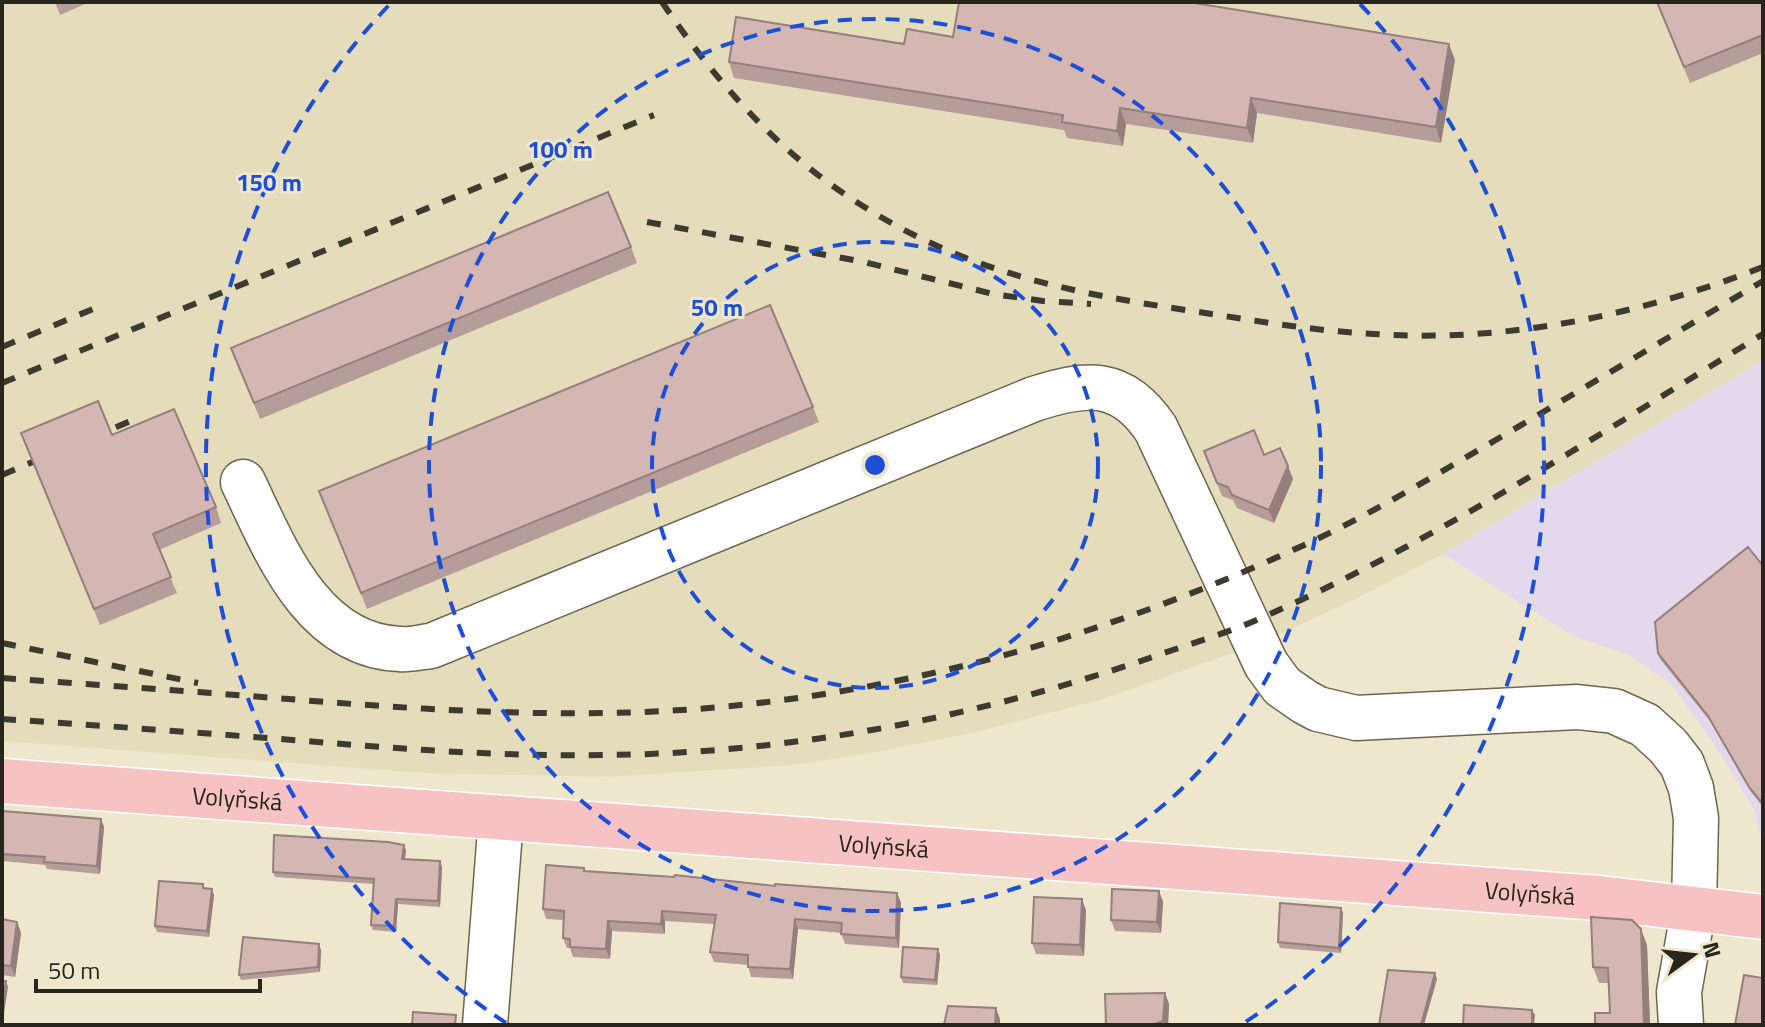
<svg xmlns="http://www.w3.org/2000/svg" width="1765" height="1027" font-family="'Titillium Web',sans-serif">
<rect width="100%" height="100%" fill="#eee7cd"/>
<path fill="#e3d8ec" d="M1763,360v487l-9,-38 -42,-68 -41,-57 -42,-29 -58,-20 -128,-81z"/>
<path fill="#e5dcbc" d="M2,2h1761v358l-320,194 -86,44 -100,47 -158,55 -127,33 -101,20 -78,12 -184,12 -187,-4 -420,-32z"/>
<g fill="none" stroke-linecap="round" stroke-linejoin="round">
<g stroke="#6d6650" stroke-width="47">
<path id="minor" d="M243,482c32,67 69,164 157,167 10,1 21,-2 31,-3l603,-247c52,-17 88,-21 122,30l110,235 16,22 23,16 13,7 38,9 221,-11 37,4 31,14 23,21 14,18 9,24 5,30 -2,89 -15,85 2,33
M485,1025l16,-207"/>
</g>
<g stroke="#fff" stroke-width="47">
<g id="major">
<path id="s1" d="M2,781l1597,117 164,19"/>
</g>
</g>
<use href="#minor" stroke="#fff" stroke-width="44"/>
<use href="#major" stroke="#f7c2c4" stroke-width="44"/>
<path stroke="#3d3a2f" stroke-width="6" stroke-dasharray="14 14" stroke-linecap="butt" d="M662,2c51,76 113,147 190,197 109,72 213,93 340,112 60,9 121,20 182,23 132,9 266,-19 389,-67
M647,222l217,40 129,32 50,7 48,3
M2,347l103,-43
M2,383l652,-268
M90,438l43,-18
M2,475l52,-22
M2,643l196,40
M2,678c99,7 199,14 298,22 127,10 255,18 382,10 212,-14 419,-72 611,-160 66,-29 127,-66 189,-102 94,-55 187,-111 281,-167
M2,719c93,6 186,13 279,20 109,9 217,18 326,16 189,-2 378,-39 557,-102 29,-10 59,-19 88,-31 180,-78 344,-186 511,-288"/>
</g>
<path fill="#b69d99" d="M55,2h35l-30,13z
M1657,2h106v51l-73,30z
M953,37l502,23 -14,83 -184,-30 -4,30 -127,-19 -3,22 -56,-8 -3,-8 -330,-52 -5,-16 175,-18z
M631,247l6,16 -377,156 -29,-71z
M813,407l6,15 -452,187 -48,-118z
M21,433l91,2 104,72 5,16 -62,27 18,43 -77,32z
M1204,451l60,4 29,24 -19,44 -37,-15 -4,-8 -11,-4z
M1763,566v241l-12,-15 -41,-71 -50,-62 -2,-6z
M2,811l99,8 3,8 -4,47 -53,-5 -2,-4 -43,-4z
M406,850l-1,10 37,7 -2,40 -42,-3 -2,28 -23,-2 -2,-5 3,-41 -99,-7 -2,-5z
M584,868l1,3 190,15 122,7 4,10 -2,45 -54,-4 -4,-11 -43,-4 -5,50 -42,-2 -3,-12 -34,-3 -4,-10 4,-28 -49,-3v13l-53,-3 -2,28 -37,-2 -3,-9h-3l-4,-10 1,-18 -18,-1 -3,-10z
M203,884l1,4 10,7 -5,42 -52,-5 -2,-6z
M1159,891l4,11 -2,31 -46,-2 -4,-11z
M1341,908l2,5 -2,40 -61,-5 -2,-6z
M1086,910l-2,46 -48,-2 -4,-11z
M2,919l15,3 4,11 -6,44 -13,-2z
M1647,945l3,80h-55l15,-12 -1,-30h-10l-6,-16z
M321,950l-1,22 -79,8 -2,-5z
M940,955l-3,30 -34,-2 -2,-6z
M1165,993l4,11 -1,21h-62z"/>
<path fill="#947f7d" d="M1449,44l6,16 -14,83 -5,-16z
M1251,98l6,15 -4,30 -6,-15z
M1120,108l6,16 -3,22 -6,-15z
M1288,466l5,13 -19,44 -5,-13z
M101,819l3,8 -4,47 -3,-8z
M404,845l2,5 -2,15 -2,-6z
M440,861l2,6 -2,40 -2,-6z
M212,889l2,6 -5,42 -2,-6z
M1159,891l4,11 -2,31 -4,-11z
M897,893l4,10 -2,45 -3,-10z
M396,899l2,5 -2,28 -2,-6z
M1082,899l4,11 -2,46 -4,-11z
M1341,908l2,5 -2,40 -2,-5z
M662,911l3,10v13l-4,-10z
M795,919l3,10 -5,50 -3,-10z
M608,921l4,10 -2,28 -4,-10z
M17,922l4,11 -6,44 -4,-11z
M1641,929l6,16 3,80h-6z
M319,944l2,6 -1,22 -2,-5z
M938,949l2,6 -3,30 -2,-5z
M1435,973l2,6 -13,46h-3z
M6,981l2,6 -5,33 -1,-13z
M1165,993l4,11 -1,21h-3l-2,-4z
M996,1008l4,11v6h-5z
M1532,1010l3,5 -1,10h-2z"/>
<path fill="#d4b6b2" stroke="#947f7d" stroke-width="2" d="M959,2h229l261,42 -13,83 -185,-29 -4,30 -127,-20 -3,23 -55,-9 1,-7 -334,-53 7,-45 168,27 3,-15 46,8z
M1657,2h106v33l-79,32z
M608,192l23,55 -377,156 -23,-55z
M770,305l43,102 -452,186 -42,-102z
M98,401l14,34 62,-26 42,98 -63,27 18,43 -77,32 -73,-176z
M1254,430l10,25 16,-7 8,18 -19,44 -37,-15 -4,-8 -11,-4 -13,-32z
M1748,547l15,19v238l-14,-17 -41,-71 -50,-63 -3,-31z
M2,811l99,8 -4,47 -53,-4 1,-5 -43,-3z
M274,835l114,7 16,3 -2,14 38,2 -2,40 -42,-2 -2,27 -23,-1 3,-46 -101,-7z
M546,865l38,3v3l90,6 1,-2 100,11v-2l122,9 -1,45 -55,-4 1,-11 -47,-4 -5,50 -42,-2v-12l-38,-3 6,-37 -54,-4 -1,13 -53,-3 -2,28 -36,-2v-8l-7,-1 1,-27 -21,-2z
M159,881l44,3v4l9,1 -5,42 -52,-5z
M1112,889l47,2 -2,31 -46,-2z
M1034,897l48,2 -2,46 -48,-2z
M1280,903l61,5 -2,40 -61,-6z
M1591,917l41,3 9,9 3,96h-49v-12h15l-2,-45 -15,-1z
M2,919l15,3 -6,44 -9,-1z
M243,937l76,7 -1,23 -79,8z
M903,947l35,2 -3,31 -34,-3z
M1388,970l47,3 -14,52h-42z
M1744,975l19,3v47h-28z
M2,981h4l-4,26z
M1165,993l-2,28 -12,4h-45l-1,-31z
M1464,1005l68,5v15h-69z
M948,1006l48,2 -1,17h-51z
M413,1012l43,3 -1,10h-43z"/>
<g fill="none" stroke="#1d4ed8" stroke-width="4" stroke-dasharray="14 10">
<circle cx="875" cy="465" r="223"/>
<circle cx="875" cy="465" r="446"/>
<path d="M506 1023A669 669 0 0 1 390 4M1360 4A669 669 0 0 1 1244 1023"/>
</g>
<g text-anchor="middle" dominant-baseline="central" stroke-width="6" stroke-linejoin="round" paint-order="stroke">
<g font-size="24" fill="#28261c" stroke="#eee7cd">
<text stroke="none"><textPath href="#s1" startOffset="236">Volyňská</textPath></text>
<text stroke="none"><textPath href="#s1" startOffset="884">Volyňská</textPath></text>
<text stroke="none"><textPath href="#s1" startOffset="1532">Volyňská</textPath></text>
</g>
</g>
<circle cx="875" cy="465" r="12" fill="#1d4ed8" stroke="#eee7cd" stroke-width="4"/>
<g font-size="24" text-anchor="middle" font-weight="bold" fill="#1d4ed8" stroke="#eee7cd" stroke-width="6" stroke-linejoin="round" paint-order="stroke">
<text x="560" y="158">100 m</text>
<text x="269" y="191">150 m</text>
<text x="717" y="316">50 m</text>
</g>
<rect width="1765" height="1027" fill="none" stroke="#28261c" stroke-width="8"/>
<g transform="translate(1693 955) rotate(75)" stroke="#eee7cd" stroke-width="6" paint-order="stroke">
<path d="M0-6L14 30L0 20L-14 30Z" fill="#28261c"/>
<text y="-12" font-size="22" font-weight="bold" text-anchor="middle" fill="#28261c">N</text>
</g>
<path d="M36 979v12h224v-12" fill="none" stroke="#28261c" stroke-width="4"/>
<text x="48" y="979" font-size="24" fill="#28261c" stroke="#eee7cd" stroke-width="6" paint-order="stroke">50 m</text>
</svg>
